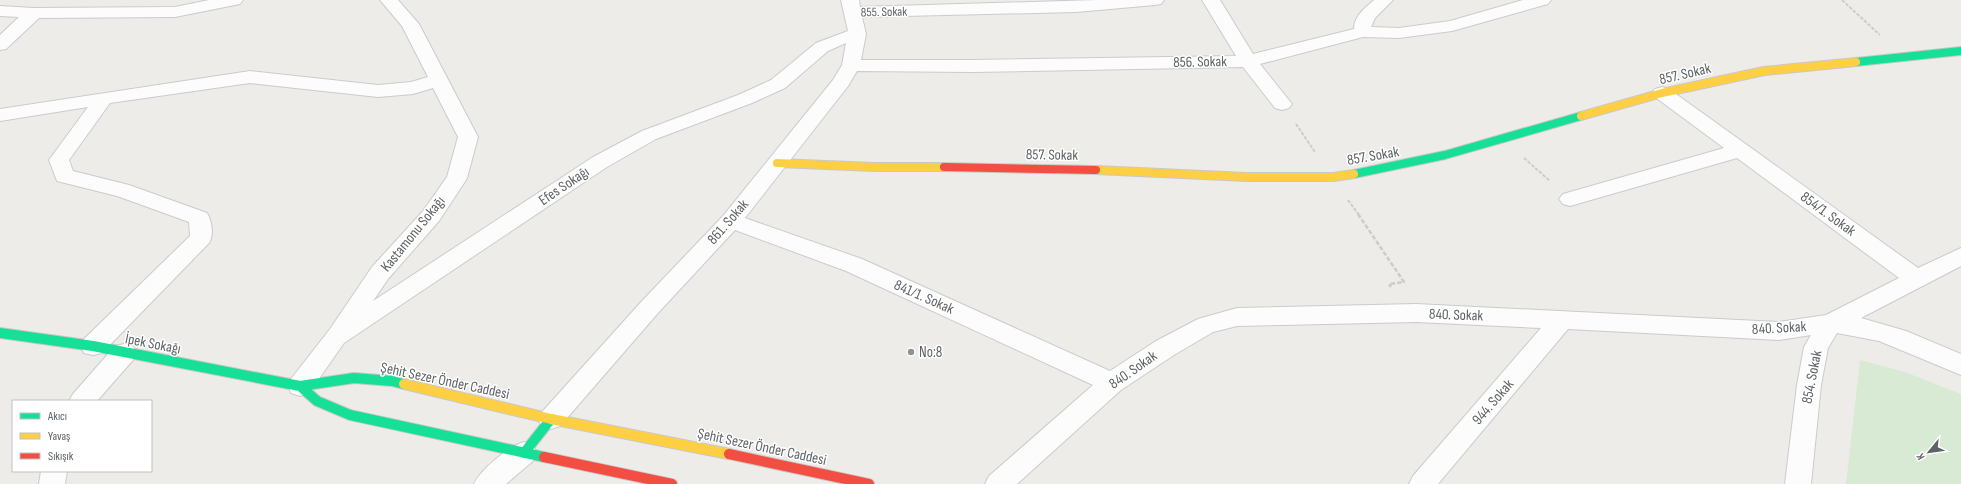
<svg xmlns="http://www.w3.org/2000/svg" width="1961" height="484" font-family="'Sofia Sans Condensed',sans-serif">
<rect width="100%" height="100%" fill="#eeece9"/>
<path fill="#d8ead4" d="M1860,360l45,12 56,22v90h-115z"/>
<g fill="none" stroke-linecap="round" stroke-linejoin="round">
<g stroke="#cacbcb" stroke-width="2">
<path id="street" d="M209,0h34l-3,4 -65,13 -136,1 -33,31 -6,1v-15l19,-18 -19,-1v-10l34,2 141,-1z
M380,0h18l21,24 59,113 -11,41 -3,5 -25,38 -51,58 -15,22 220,-144 49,-26 96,-36 33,-15 45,-37 32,-12 -7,-31h18l1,7 237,-7h67l-3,4 -6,1 -79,7 -214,5 4,17 -5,26h111l264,-4 -34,-56h18l33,54 101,-25c0,-13 11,-21 20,-29h19l-18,18 -4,9 28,1 51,-7 73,-21h28l-3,4 -96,27 -53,7 -36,-1 -103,27 32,40 -3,4 -7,2 -7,-2 -32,-41 -271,5 -115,-1 -9,15 -103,132 117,41 248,112 46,-30 42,-22 39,-11 179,-4 363,18 47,-7 73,-37 -162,-120 -167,48 -7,-2 -4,-5 4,-5 161,-46 -69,-51 -3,-4 3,-4 7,-2 7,2 249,179 43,-20v18l-100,52 45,13 55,23v21l-82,-34 -42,-8 -9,15 -7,37 -10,99h-26l12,-99 7,-38 7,-12 -32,5 -211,-11 -130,155h-29l4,-8 128,-148 -125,-6 -179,4 -24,6 -39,23 -53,35 -104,94h-32l4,-8 104,-91 -247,-114 -111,-41 -77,83 -98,113 -9,3 -9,-3 -4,-7 4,-7 100,-111 81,-85 110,-136 9,-15 4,-22 -18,8 -43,37 -33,15 -96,36 -49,28 -263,176 -35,50 -9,3 -9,-3 -3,-7 3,-7 39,-50 42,-62 51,-56 24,-34 11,-40 -25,-49 -20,6 -35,3 -128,-14 -140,20 -41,57 4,11 56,14 78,28c5,8 7,22 2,30l-107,110 -9,2 -9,-2 -3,-7 3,-7 106,-103 -1,-14 -72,-26 -60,-15 -8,-21 39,-53 -88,14v-12l250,-38 128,14 33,-3 17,-5 -26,-51z
M124,344l9,2 3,7 -3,7 -36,41h-28l4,-7 42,-48z
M524,442l9,3 4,8 -4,8 -27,23h-32c7,-15 34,-37 50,-42z
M41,471h26l-2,13h-26z"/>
</g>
<g stroke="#c8c9c8" stroke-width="10">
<path id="fast-far1" d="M1856,62l105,-11
M1354,174l91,-19 136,-39"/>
</g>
<g stroke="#c8c9c8" stroke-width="12">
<path id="fast" d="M0,333l93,13 207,40 54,-8 38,3 12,3
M300,386l17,15 33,14 194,42
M524,453l27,-34"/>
</g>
<g stroke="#c8c9c8" stroke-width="10">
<path id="slow-far1" d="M1581,116l81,-23 102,-22 92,-9
M777,163l98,4h69
M1096,170l150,7h87l21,-3"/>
</g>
<g stroke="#c8c9c8" stroke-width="12">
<path id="slow" d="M404,384l147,35 178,35"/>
</g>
<g stroke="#c8c9c8" stroke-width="10">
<path id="jam-far1" d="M944,167l152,3"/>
</g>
<g stroke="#c8c9c8" stroke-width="12">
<path id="jam" d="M729,454l140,30
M544,457l128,27"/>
</g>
<path stroke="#cacecb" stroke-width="2" stroke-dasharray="3.5 1.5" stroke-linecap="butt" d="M1842,0l38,35
M1296,124l19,28
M1524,158l26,23
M1348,200l11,15"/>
<path stroke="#cacecb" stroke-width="2.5" stroke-dasharray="4.5 2" stroke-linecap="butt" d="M1358,214l46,68 -15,2 2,3"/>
<use href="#street" fill="#fcfcfc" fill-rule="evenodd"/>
<use href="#fast-far1" stroke="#16e098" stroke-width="8"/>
<use href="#fast" stroke="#16e098" stroke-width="10"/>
<use href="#slow-far1" stroke="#ffcf43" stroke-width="8"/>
<use href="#slow" stroke="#ffcf43" stroke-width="10"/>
<use href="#jam-far1" stroke="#f24e42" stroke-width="8"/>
<use href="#jam" stroke="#f24e42" stroke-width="10"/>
</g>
<circle fill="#909394" stroke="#fff" stroke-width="1.5" cx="911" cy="352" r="4"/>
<g text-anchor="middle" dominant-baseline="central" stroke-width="3" stroke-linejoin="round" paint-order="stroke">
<g font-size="13" fill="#5e6367" stroke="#fff">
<text transform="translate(884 12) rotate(-1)">855. Sokak</text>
</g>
<g font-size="15" fill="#5e6367" stroke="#fff">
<text transform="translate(1200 62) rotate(-1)">856. Sokak</text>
<text transform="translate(1685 74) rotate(-13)">857. Sokak</text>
<text transform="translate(1052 155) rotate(1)">857. Sokak</text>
<text transform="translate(1373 156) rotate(-10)">857. Sokak</text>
<text transform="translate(564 186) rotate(-34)">Efes Sokağı</text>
<text transform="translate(1828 214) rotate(36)">854/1. Sokak</text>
<text transform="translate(728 222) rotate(-49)">861. Sokak</text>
<text transform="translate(413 234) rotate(-51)">Kastamonu Sokağı</text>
<text transform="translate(924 297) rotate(24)">841/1. Sokak</text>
<text transform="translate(1456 315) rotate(2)">840. Sokak</text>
<text transform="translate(1779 328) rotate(-3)">840. Sokak</text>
<text transform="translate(153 344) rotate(11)">İpek Sokağı</text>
<text transform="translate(1133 370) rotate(-35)">840. Sokak</text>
<text transform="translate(1812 377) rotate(-79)">854. Sokak</text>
<text transform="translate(445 381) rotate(12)">Şehit Sezer Önder Caddesi</text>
<text transform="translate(1493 402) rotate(-49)">944. Sokak</text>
<text transform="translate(762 447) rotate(12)">Şehit Sezer Önder Caddesi</text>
</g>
<g font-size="15" fill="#5e6367" stroke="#fff" text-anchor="start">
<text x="919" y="352">No:8</text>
</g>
</g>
<rect x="12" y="400" width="140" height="72" fill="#ffffff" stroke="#bfc1c2"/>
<rect x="20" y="413" width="20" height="6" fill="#16e098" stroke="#bfc1c2"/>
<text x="48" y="420" font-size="12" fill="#5e6367">Akıcı</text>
<rect x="20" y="433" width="20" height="6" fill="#ffcf43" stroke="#bfc1c2"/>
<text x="48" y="440" font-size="12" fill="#5e6367">Yavaş</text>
<rect x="20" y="453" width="20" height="6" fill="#f24e42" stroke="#bfc1c2"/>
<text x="48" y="460" font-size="12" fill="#5e6367">Sıkışık</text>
<g transform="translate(1929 452) rotate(241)" stroke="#ffffff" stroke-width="3" paint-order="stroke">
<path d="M0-3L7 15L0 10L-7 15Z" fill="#5e6367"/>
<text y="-6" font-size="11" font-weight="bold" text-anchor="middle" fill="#5e6367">K</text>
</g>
</svg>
